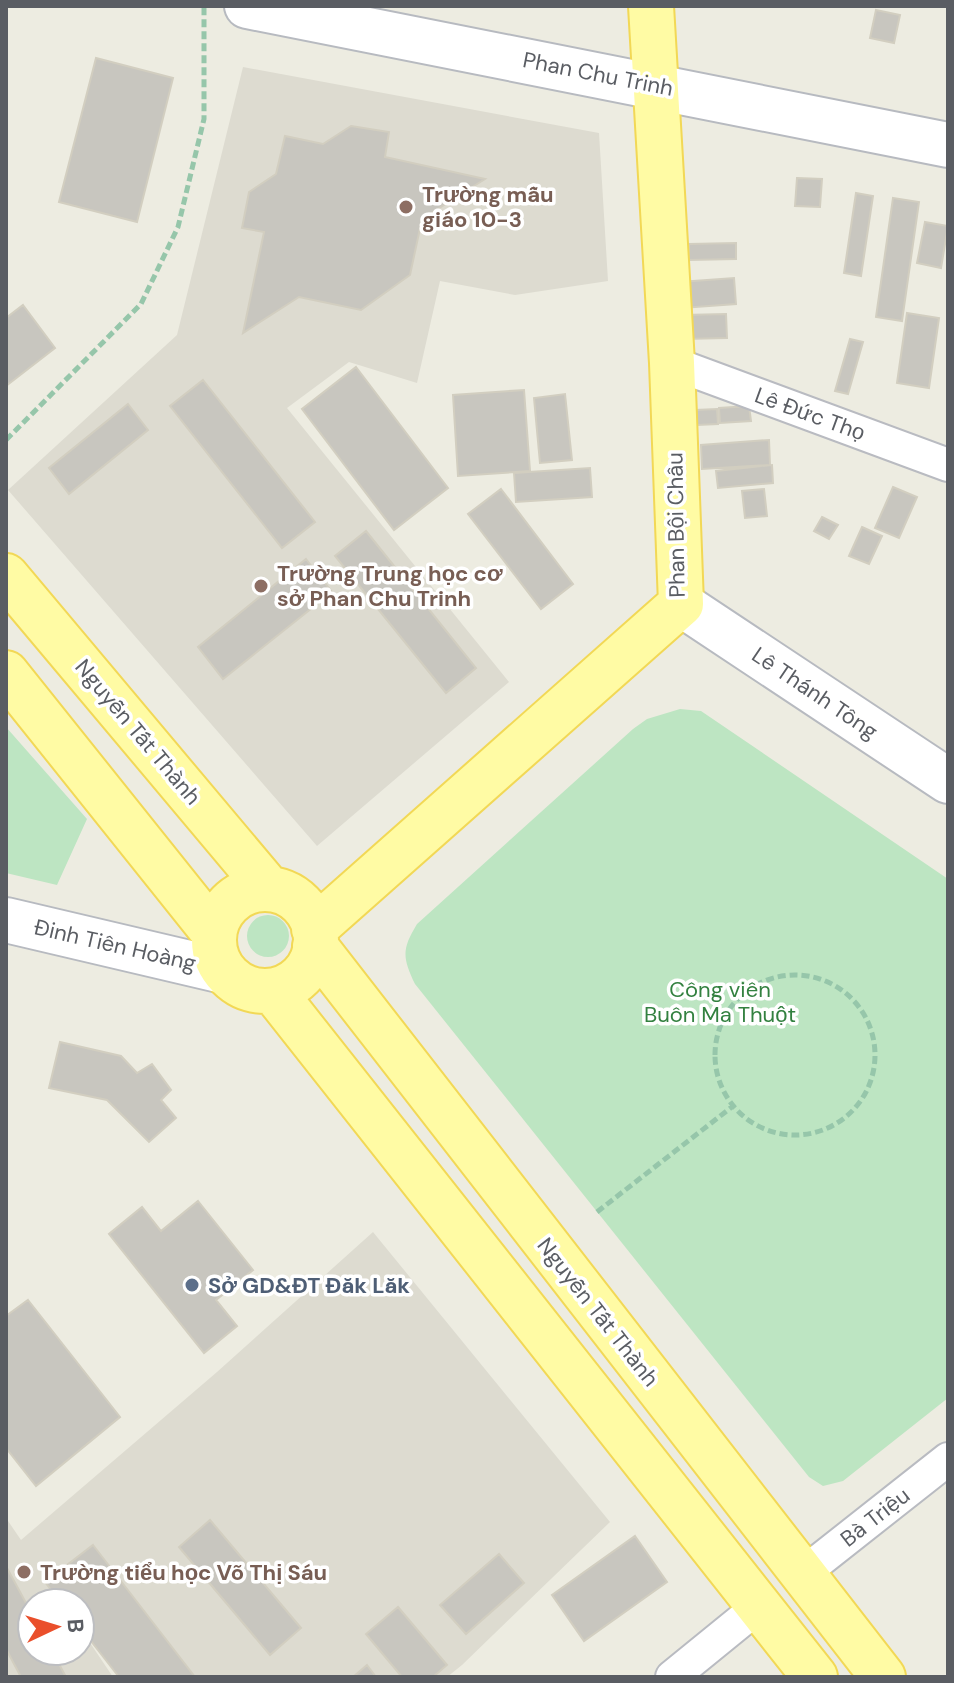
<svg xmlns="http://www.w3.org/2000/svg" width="954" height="1683" font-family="'DM Sans',sans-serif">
<rect width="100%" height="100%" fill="#edece1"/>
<path fill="#dddbd0" d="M243,67l356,66 9,148 -93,14 -75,-14 -23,102 -68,-21 -62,46 222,274 -192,164 -309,-356 169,-155z
M373,1232l237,290 -148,143 -15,12h-325l-42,-74h-13l-31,-41 27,41h-31v48h48v-23l33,49h-107v-159l15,22 196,-168z"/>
<path fill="#bde5c2" d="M680,709l21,2 247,168v519l-105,83 -20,5 -14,-9 -394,-493c-13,-27 -13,-35 2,-60l216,-195 14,-10z
M6,727l81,92 -30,66 -51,-12z
M247 936a21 21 0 1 1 42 0a21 21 0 1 1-42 0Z"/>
<path fill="#c8c6bf" stroke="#d2cec0" stroke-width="2" d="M876,10l24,5 -6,28 -24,-5z
M96,58l77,20 -36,144 -78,-20z
M351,126l38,6 -4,25 100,22 -63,40 -12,56 -49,35 -62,-13 -56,36 21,-101 -22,-4 7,-36 27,-18 9,-38 38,8z
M797,178l25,1 -2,28 -25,-1z
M856,193l17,3 -12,80 -17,-3z
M893,198l26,4 -17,119 -26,-4z
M925,222l23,4 -7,42 -24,-5z
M736,243v16l-47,1v-16z
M734,278l2,26 -54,4 -2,-26z
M23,305l32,43 -49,38v-68z
M907,313l32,5 -10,70 -32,-5z
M726,314l1,24 -44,1v-24z
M850,339l13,3 -15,52 -13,-3z
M356,367l92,121 -54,42 -92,-121z
M203,380l112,142 -33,26 -112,-142z
M524,390l6,81 -72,5 -5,-81z
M565,394l7,66 -32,3 -6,-65z
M128,404l20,26 -79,64 -20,-26z
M749,406l2,15 -31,2 -1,-15z
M717,409l1,15 -21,1 -1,-15z
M769,440l1,25 -68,4 -1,-24z
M772,465l1,18 -55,5 -2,-17z
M590,468l2,29 -76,5 -2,-29z
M893,487l24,10 -18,41 -24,-10z
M501,489l72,95 -32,25 -73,-95z
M764,489l3,27 -22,2 -3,-27z
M822,517l16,8 -9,14 -15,-8z
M862,527l20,9 -13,28 -20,-8z
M366,531l110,137 -30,25 -111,-137z
M306,559l26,33 -109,87 -25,-32z
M60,1042l61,14 16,17 15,-9 19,26 -10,10 15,18 -27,24 -42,-42 -58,-12z
M198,1201l55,69 -37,30 21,26 -33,27 -95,-119 33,-27 19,24z
M28,1300l92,117 -84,69 -30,-38v-132z
M210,1520l91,108 -31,27 -91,-108z
M635,1536l32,46 -83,59 -32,-46z
M93,1545l102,132h-76l-39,-50v-24h-19l-16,-21z
M499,1554l25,29 -58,51 -26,-29z
M7,1568l25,46v37h20l14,26h-45l-15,-28z
M398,1607l49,58 -14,12h-31l-36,-43z
M367,1665l9,12h-23z"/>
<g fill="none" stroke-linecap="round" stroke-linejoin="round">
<g stroke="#b9bbc1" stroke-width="36">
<path id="street" d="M672,363l276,102
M801,1575l147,-116
M672,1677l86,-70"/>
</g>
<g stroke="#b7bac0" stroke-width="48">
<path id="secondary" d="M247,6l701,139
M681,604l267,177
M6,920l217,51"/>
</g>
<g stroke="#f2d856" stroke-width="48">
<path id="primary" d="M6,576l263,313
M6,673l208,260
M214 940a51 51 0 1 1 102 0a51 51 0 1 1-102 0Z
M314,929l367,-325 -9,-241 -21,-357
M315,946l568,731
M273,991l542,686"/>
</g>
<path stroke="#96c6aa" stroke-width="5" stroke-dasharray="8 4" stroke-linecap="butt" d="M6,440l135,-136 37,-77 26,-108v-113
M715 1055a80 80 0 1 1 160 0a80 80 0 1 1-160 0Z
M597,1212l136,-106"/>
<use href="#street" stroke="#fff" stroke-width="32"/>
<use href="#secondary" stroke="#fff" stroke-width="44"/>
<use href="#primary" stroke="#fffba4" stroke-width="44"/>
</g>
<g fill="#8d6e63" stroke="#fff" stroke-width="3">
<circle cx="406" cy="207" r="8"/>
<circle cx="261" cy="586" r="8"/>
<circle cx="24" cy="1572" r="8"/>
</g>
<circle fill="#5c6f8a" stroke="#fff" stroke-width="3" cx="192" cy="1285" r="8"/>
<g text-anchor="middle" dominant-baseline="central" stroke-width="7" stroke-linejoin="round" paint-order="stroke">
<g font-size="22" fill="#5a5d63" stroke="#fff">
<text transform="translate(598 74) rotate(11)">Phan Chu Trinh</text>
<text transform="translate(810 414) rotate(20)">Lê Đức Thọ</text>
<text transform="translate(676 525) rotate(-91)">Phan Bội Châu</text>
<text transform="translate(815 693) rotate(34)">Lê Thánh Tông</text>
<text transform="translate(138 732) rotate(50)">Nguyễn Tất Thành</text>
<text transform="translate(115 945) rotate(13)">Đinh Tiên Hoàng</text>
<text transform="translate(598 1312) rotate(52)">Nguyễn Tất Thành</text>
<text transform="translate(875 1517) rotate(-38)">Bà Triệu</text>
</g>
<g font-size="22" font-weight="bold" fill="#785e54" stroke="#fff" text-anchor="start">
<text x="422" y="194">Trường mẫu<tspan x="422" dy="25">giáo 10-3</tspan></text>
<text x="277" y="573">Trường Trung học cơ<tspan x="277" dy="25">sở Phan Chu Trinh</tspan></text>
<text x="40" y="1572">Trường tiểu học Võ Thị Sáu</text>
</g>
<g font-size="22" fill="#338140" stroke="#fff">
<text x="720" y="989">Công viên<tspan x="720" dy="25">Buôn Ma Thuột</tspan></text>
</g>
<g font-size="22" font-weight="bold" fill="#4e5e75" stroke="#fff" text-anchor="start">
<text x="208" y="1285">Sở GD&amp;ĐT Đăk Lăk</text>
</g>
</g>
<rect width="954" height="1683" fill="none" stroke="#5a5d63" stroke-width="16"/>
<g transform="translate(56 1627) rotate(86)"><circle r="38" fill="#ffffff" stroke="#bdbec1" stroke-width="2"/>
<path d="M0-6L14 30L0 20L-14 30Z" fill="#ea4f2b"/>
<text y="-12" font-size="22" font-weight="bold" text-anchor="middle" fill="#5a5d63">B</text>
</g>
</svg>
